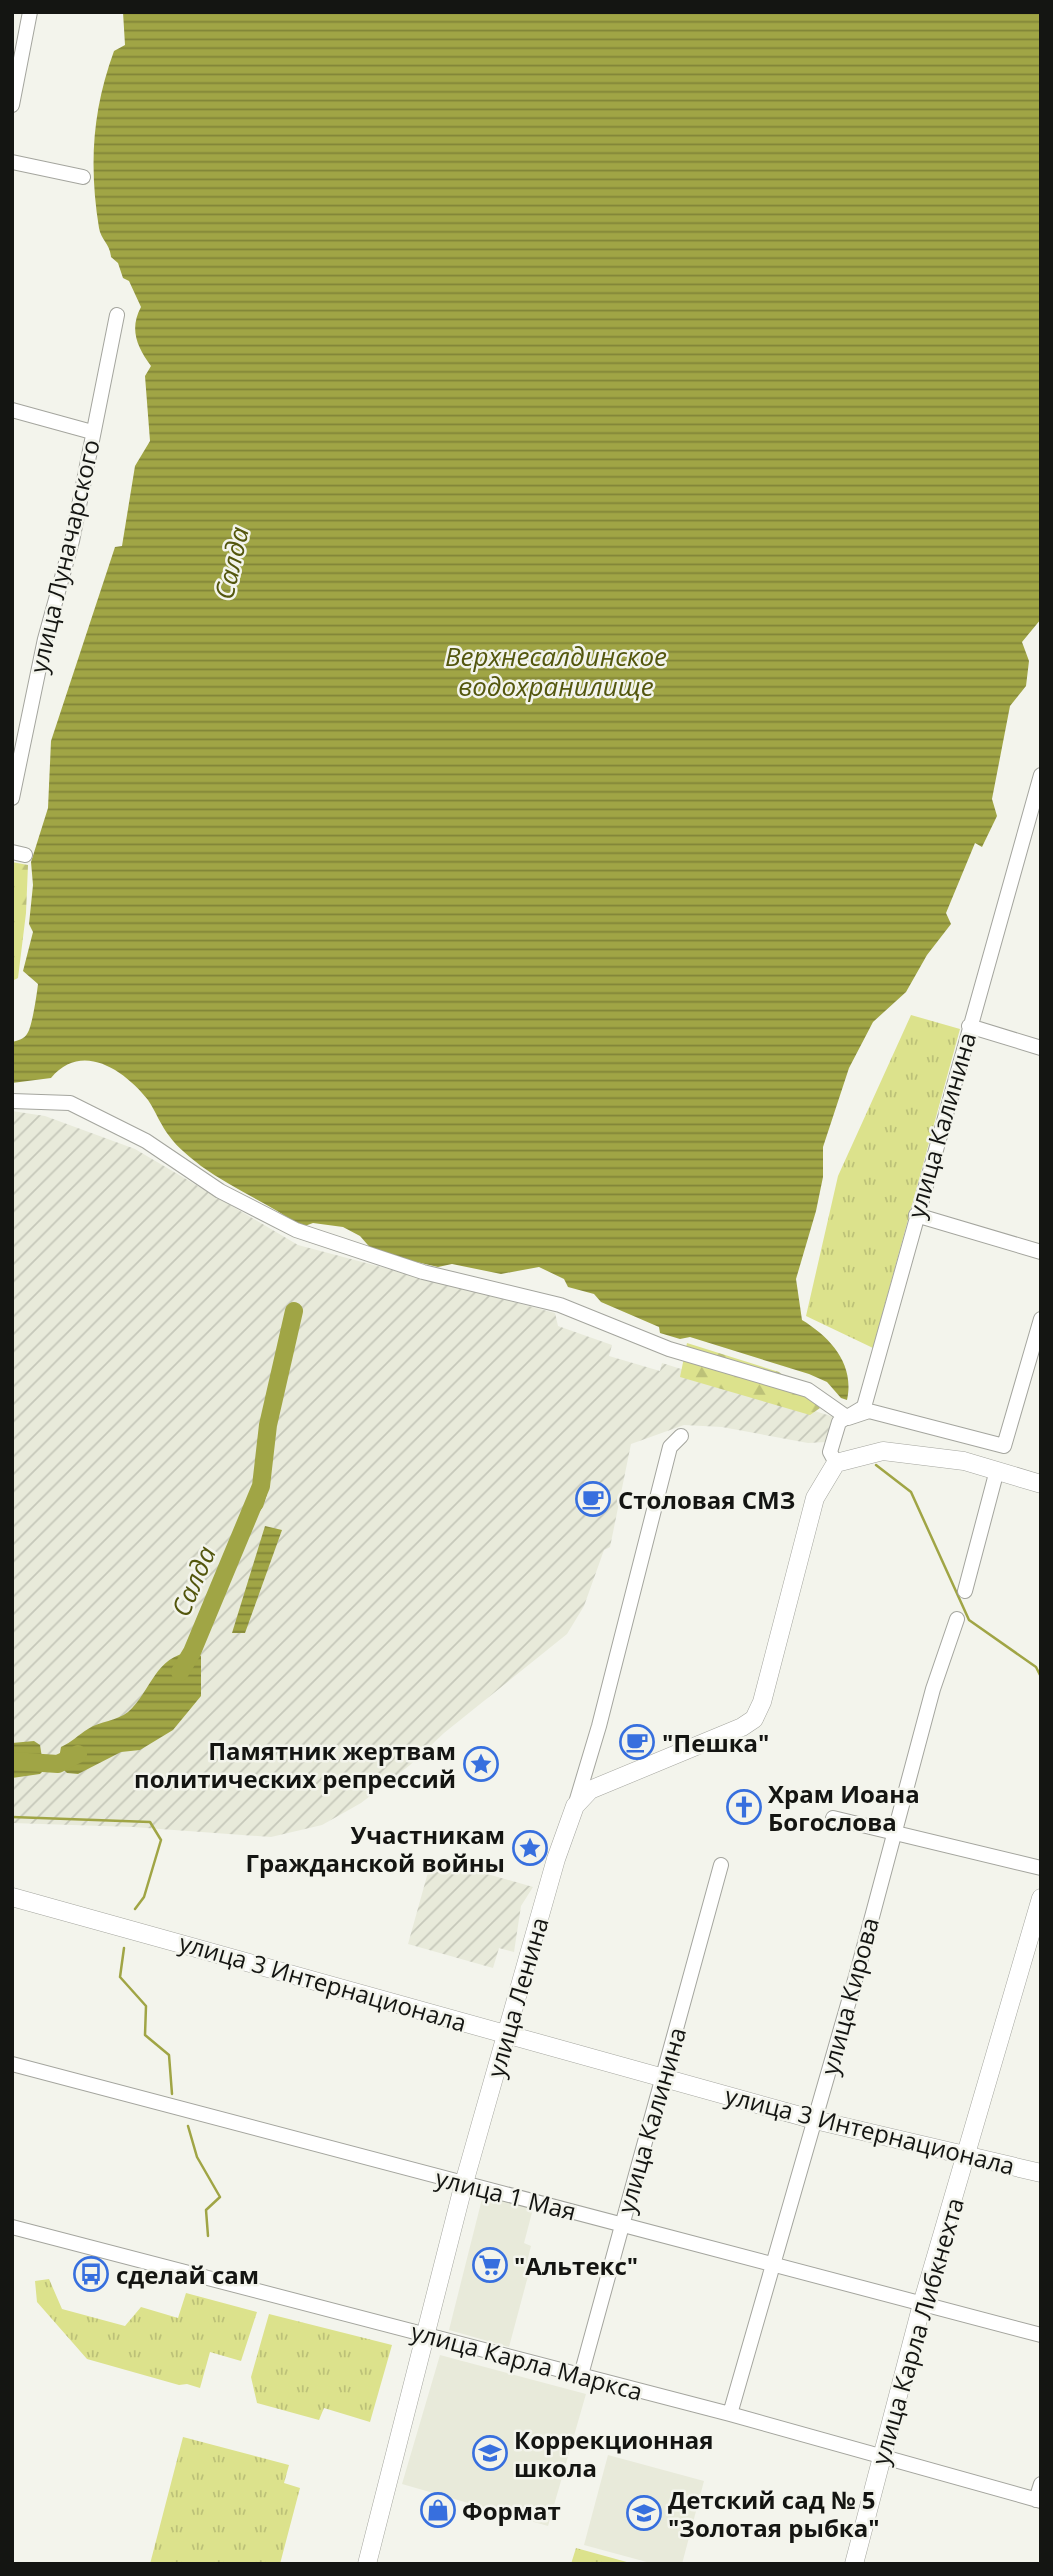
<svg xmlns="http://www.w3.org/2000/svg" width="1053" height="2576" font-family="'Open Sans',sans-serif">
<defs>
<pattern id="industrial-furrows" width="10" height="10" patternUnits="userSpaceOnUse" patternTransform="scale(1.75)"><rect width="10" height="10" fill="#e8eada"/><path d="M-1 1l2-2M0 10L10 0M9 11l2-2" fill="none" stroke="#c6c8ba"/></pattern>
<pattern id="forest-firs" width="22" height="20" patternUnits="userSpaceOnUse" patternTransform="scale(1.75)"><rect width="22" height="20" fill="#dce28c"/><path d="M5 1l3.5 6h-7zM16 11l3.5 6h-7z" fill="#bcc178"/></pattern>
<pattern id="park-tufts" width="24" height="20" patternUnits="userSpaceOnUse" patternTransform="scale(1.75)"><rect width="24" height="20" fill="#dce28c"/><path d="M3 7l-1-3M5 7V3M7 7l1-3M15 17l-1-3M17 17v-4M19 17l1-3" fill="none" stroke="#bcc178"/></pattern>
<pattern id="water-rules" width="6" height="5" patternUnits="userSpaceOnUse" patternTransform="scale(1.75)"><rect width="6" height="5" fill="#a0a545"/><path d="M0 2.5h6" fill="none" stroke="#818538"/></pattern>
</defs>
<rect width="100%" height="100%" fill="#f3f4ec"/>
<path fill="#e8eada" d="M484,2191l50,14 -10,38 7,3 -7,28 4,2 -19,71 -60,-17z
M440,2355l146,39 -38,132 -146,-42z
M608,2455l96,26 -22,83h-28l-70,-19z"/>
<path fill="url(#industrial-furrows)" d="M12,1111l33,5 90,33 163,96 257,68 3,13 54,19 -3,11 51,15 2,-8 172,54 -8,25 -18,1 -86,-16 -38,-2 -53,19 -21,103 -6,3 -20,56 -17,28 -123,99 -34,32 -49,38 -39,22 -51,12 -138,-10 -121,-4z
M432,1858l101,29 -12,19 -7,46 -15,-4 -6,20 -85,-24z"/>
<path fill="url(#forest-firs)" d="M12,862l16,3 -2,48 -8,65 -6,3z
M687,1343l92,29 41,36 -10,7 -130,-38z"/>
<path fill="url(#park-tufts)" d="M911,1015l49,14 -87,319 -67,-32 32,-140z
M49,2279l13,30 63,17 16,-19 37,11 8,-25 71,19 -16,49 -31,-9 -10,36 -13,-4 -8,1 -92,-26 -50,-57 -2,-21z
M269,2314l123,31 -22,77 -46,-14 -5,12 -62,-17 -6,-26z
M183,2437l106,28 -5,18 16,5 -20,76h-130z
M576,2548l58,16h-63z"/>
<path fill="url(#water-rules)" d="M123,12h918v607l-19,23 7,19 -3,25 -16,20 -18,93 5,17 -15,31 -7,-4 -29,70 5,11 -24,31 -21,37 -33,30 -24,46 -26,79v30l-7,34 -20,68 6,41c28,17 53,44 45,80l-6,-2 -14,-16 -18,-8 -119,-37 -10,2 -20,-6 -1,-6 -58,-25 -7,-8 -26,-7 -4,-8 -25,-12 -38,7 -49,-10 -14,3 -64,-15 -14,-16 -17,-9 -30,-4 -11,4c-32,-23 -69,-38 -101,-61 -10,-8 -24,-19 -31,-29 -9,-11 -14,-25 -22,-37 -24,-30 -66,-59 -97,-22l-39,5v-41c5,-1 12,-3 15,-8 5,-6 10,-41 11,-50l-15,-13 10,-39 -4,-8 4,-39 -2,-23 17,-54 3,-67 64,-194 7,-1 13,-80 15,-25 -5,-65 6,-10c-14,-19 -22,-37 -10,-59l-12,-26 -6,-3 -5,-15 -7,-6c-1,-13 -10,-17 -12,-29 -10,-62 -7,-117 15,-177l11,-6z
M257,1486h4l6,8 -4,13 -24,31v-10z
M265,1526l17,4 -37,103h-13z
M192,1652l9,4v40l-28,34 -33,20 -19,2 -43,22 -11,-1 -9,-9 3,-17c11,-5 17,-12 27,-18 12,-8 29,-8 40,-17 24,-21 26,-56 64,-60z
M34,1741l6,4 4,25 -4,4 -28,4v-35z"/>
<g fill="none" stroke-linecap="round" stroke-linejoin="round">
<path stroke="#a0a545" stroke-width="2.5" d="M876,1465l35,27 58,128 67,47 5,10
M12,1817l138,5 11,18 -17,57 -9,12
M124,1948l-4,29 26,29 -1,29 24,20 3,39
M188,2126l9,31 23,40 -14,13 2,26"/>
<path stroke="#a0a545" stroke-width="18" d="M180,1672l12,-20 69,-166 7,-61 26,-114
M12,1761l46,3 20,-10"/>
<g stroke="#a4a59e" stroke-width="16">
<path id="minor" d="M12,105l18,-93
M12,162l71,15
M12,410l80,22
M12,798l33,-159 27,-98 45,-226
M12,852l13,3
M969,1026l72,22
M12,1101l58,2 76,38 74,50 76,39 127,42 137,33 109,44 139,41 40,28 21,-7 135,35 37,-127
M916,1215l125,37
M836,1463l-6,-11 9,-30 25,-15 177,-632
M965,1591l32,-121
M575,1806l24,-80 71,-279 11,-11
M833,1818l208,50
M12,2064l1029,271
M12,2227l718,187 311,87
M581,2375l140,-510
M730,2414l127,-441 76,-284 24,-70
M1036,2500l5,-16"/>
</g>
<g stroke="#a4a59e" stroke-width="19">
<path id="major" d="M12,1897l803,223 226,53
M367,2564l97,-381 92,-324 19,-53 15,-16 152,-63 12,-8 8,-17 53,-204 21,-35 47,-12 81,10 77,23
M854,2564l68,-260 119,-406"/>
</g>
<use href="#minor" stroke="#fff" stroke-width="14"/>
<use href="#major" stroke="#fff" stroke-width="18"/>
</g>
<defs>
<g id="cafe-ring" transform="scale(1.75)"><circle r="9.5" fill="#f3f4ec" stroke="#376fde" stroke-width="1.5"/><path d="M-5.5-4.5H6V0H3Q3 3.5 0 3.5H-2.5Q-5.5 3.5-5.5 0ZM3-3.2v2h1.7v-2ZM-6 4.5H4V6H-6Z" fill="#376fde"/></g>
<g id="sight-ring" transform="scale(1.75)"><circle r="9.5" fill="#f3f4ec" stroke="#376fde" stroke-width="1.5"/><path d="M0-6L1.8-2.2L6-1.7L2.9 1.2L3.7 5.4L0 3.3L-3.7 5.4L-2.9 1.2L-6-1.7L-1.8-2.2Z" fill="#376fde"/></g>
<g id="church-ring" transform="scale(1.75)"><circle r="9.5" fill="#f3f4ec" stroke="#376fde" stroke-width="1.5"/><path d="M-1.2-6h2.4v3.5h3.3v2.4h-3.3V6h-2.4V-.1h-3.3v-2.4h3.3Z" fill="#376fde"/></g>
<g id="supermarket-ring" transform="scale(1.75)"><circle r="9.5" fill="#f3f4ec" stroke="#376fde" stroke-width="1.5"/><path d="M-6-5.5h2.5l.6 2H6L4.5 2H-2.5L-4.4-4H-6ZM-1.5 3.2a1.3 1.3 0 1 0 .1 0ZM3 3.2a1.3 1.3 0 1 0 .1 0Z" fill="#376fde"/></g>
<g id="bus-ring" transform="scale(1.75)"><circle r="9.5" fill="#f3f4ec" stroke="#376fde" stroke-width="1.5"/><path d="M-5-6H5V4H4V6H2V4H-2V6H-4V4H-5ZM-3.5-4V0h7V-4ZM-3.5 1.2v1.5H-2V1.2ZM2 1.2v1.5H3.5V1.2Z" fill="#376fde"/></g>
<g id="school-ring" transform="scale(1.75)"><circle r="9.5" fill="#f3f4ec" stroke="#376fde" stroke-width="1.5"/><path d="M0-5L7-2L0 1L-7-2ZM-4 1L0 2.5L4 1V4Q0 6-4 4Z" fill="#376fde"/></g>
<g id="shop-ring" transform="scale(1.75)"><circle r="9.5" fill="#f3f4ec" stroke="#376fde" stroke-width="1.5"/><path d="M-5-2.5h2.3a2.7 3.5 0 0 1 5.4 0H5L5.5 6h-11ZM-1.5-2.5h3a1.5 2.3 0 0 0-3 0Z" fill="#376fde"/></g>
</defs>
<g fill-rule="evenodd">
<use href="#cafe-ring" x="593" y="1499"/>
<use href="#cafe-ring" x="637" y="1742"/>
<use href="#sight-ring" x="481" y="1764"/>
<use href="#church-ring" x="744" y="1807"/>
<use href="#sight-ring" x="530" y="1848"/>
<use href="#supermarket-ring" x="490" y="2265"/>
<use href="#bus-ring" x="91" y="2274"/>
<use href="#school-ring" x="490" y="2453"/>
<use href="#shop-ring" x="438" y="2510"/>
<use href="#school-ring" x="644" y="2513"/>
</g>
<g text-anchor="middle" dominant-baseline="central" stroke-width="5" stroke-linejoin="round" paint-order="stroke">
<g font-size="24" fill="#141512" stroke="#f3f4ec">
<text transform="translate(64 556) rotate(-77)">улица Луначарского</text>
<text transform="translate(941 1125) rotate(-74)">улица Калинина</text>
<text transform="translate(323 1982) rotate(16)">улица 3 Интернационала</text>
<text transform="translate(849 1996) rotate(-75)">улица Кирова</text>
<text transform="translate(517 1997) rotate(-74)">улица Ленина</text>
<text transform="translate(651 2120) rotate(-74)">улица Калинина</text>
<text transform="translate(870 2130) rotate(14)">улица 3 Интернационала</text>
<text transform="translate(506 2194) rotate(14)">улица 1 Мая</text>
<text transform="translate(917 2331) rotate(-74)">улица Карла Либкнехта</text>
<text transform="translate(527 2361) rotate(15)">улица Карла Маркса</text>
</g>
<g font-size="24" font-weight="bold" fill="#141512" stroke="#f3f4ec" text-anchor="start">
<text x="618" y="1499">Столовая СМЗ</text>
<text x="662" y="1742">"Пешка"</text>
<text x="456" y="1750" text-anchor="end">Памятник жертвам<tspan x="456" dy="28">политических репрессий</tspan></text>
<text x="768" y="1793">Храм Иоана<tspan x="768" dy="28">Богослова</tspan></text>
<text x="505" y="1834" text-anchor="end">Участникам<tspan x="505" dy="28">Гражданской войны</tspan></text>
<text x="514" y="2265">"Альтекс"</text>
<text x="116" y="2274">сделай сам</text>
<text x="514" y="2439">Коррекционная<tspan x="514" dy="28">школа</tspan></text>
<text x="668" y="2499">Детский сад № 5<tspan x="668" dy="28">"Золотая рыбка"</tspan></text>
<text x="462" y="2510">Формат</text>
</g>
<g font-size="26" font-style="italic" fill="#53560d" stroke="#f3f4ec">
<text transform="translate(231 563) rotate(-77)">Салда</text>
<text x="556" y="656">Верхнесалдинское<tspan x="556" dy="30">водохранилище</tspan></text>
<text transform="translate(193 1581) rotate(-67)">Салда</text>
</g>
</g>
<rect width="1053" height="2576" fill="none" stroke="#141512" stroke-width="28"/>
</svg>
